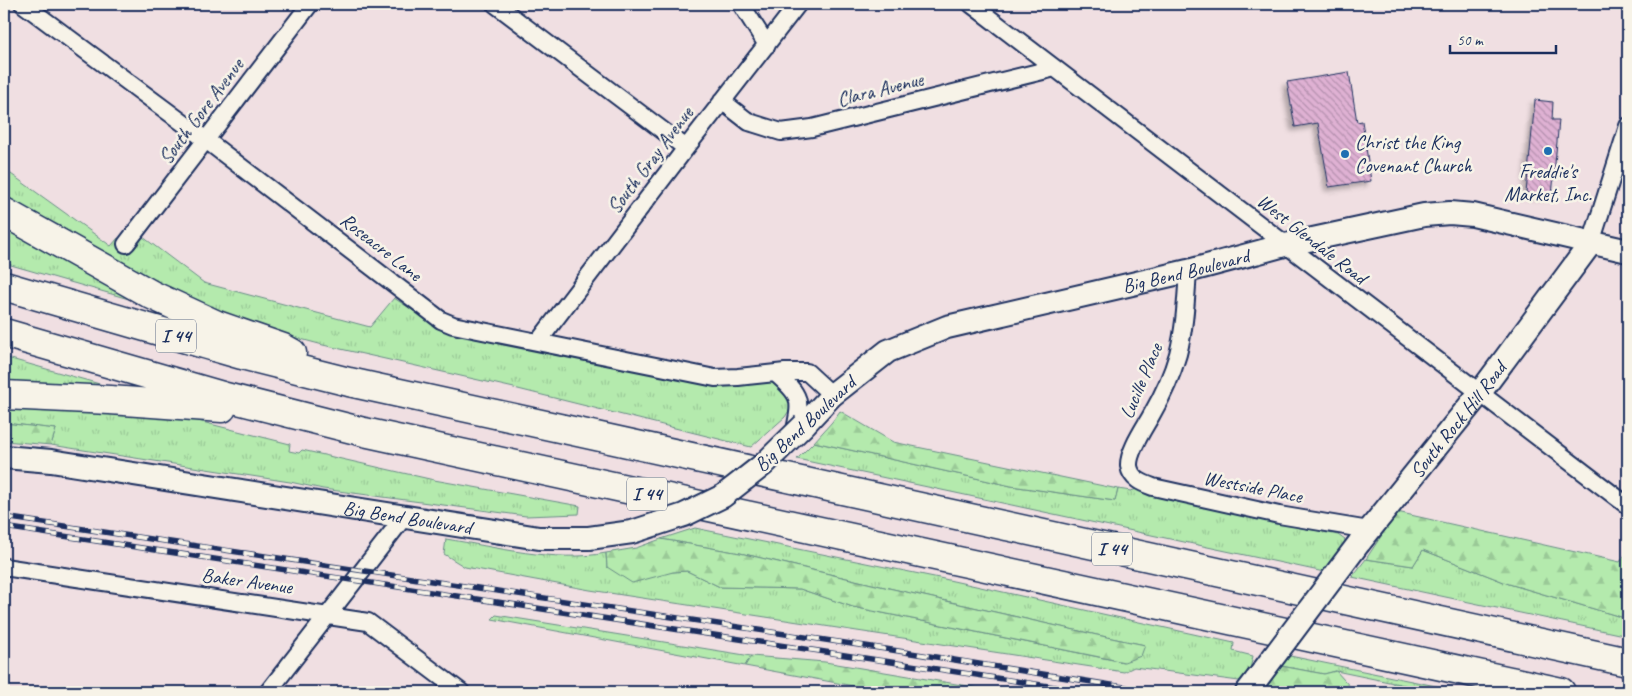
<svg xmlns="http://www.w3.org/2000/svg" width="1632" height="696" font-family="Caveat,sans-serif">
<defs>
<pattern id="grass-tufts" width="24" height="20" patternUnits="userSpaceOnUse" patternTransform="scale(1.25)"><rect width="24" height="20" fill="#b4eaad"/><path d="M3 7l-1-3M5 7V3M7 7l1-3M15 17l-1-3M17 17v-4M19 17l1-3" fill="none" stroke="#9ac997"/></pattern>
<pattern id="forest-firs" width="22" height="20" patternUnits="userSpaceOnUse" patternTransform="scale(1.25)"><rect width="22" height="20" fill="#b4eaad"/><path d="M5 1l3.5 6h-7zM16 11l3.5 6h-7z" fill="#9ac997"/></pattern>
<pattern id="building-back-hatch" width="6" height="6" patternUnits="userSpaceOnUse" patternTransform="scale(1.25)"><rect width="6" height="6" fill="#dfb1d3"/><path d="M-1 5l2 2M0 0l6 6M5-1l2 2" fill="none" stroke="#b490ae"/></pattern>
<filter id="shadow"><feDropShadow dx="-4" dy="4" stdDeviation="2.5" flood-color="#0004"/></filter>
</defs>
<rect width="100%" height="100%" fill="#f0dfe2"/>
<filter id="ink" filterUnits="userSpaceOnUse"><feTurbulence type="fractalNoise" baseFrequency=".02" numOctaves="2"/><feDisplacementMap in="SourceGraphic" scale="10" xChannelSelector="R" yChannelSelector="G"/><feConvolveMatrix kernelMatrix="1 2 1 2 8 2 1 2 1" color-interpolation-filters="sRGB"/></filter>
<g filter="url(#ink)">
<path fill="url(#grass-tufts)" stroke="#688c86" d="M4,169l107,77 7,-8 16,11 9,-12 61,46 166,44 24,-29 40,26 15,8 18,5 159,32 78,14 51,-1h14l13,3 9,15 -1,9 -5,8 -34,30 -237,-59 -191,-43 -105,-28 -136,-76 -22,-15 -56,-29z
M4,223l156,85 -156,-45z
M4,357l124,35 -124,-4z
M4,400l162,13 124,31 -1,7 10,2 3,-3 132,30 146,26 -1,8 -53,2 -203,-27 -33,-7 -239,-37 5,-16 -52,-6z
M814,442l197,44 104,15 3,-12 13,2 6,-2 36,11 165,35 7,5v6l-21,26 -527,-113z
M695,528l249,51 290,64 -1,8 20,5 -3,13 -11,12 -105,-14 -10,5 -534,-82 -125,-23 -21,-13 2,-15c50,8 109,24 160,14l1,14 66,5 14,-1 33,16 80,2 53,18 270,55 22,-17 -48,-10 -204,-46 -153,-36 -79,-14z
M1423,550l86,34 119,35v17l-276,-59 14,-18 47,7z
M496,615l255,41 -6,10 -253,-47z
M1290,656l175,36h-28l-101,-21 -12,3 -43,-8z"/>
<path fill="url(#forest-firs)" stroke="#688c86" d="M840,411l53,31 225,47 -3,12 -104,-15 -197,-44 18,-20z
M4,423l52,6 -5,16 -47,-4z
M1397,512l223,50 8,-11v68l-119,-35 -86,-34 -10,16 -47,-7z
M661,539l79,14 153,36 204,46 48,10 -4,11 -17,6 -271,-55 -53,-18 -80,-2 -33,-16 -14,1 -41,11 -25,-16 -1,-14 30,-5z
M751,656l74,6 179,30h-118l-141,-26z
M1281,666l43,8 12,-3 17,19v2h-50l-37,-5z
M1394,683l43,9h-74l21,-2z"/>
<path fill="url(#building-back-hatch)" stroke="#1b2f5e" filter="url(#shadow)" d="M1349,72l8,50 5,-1 9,60 -42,6 -11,-64 -23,4 -8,-45z
M1535,100l18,2 -1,18h7l-7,76 -26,-3z"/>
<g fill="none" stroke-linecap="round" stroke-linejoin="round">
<g stroke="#1b2f5e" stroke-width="20">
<path id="street" d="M23,4l183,136 235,180 12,5 262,53 23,-1 47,-5h22l25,23
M495,4l191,144
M741,4l26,41
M971,4l657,502
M722,101l27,21 32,10 31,-4 243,-60
M1591,243l37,-117
M126,244l184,-240
M1188,271c-2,28 -3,56 -10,83 -6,21 -15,41 -26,60 -7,13 -24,37 -23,52 2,13 13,17 24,21l126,28 90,15
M538,342l148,-194 112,-144
M775,373c28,24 26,27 19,62
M4,567l364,55 93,70
M268,692l136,-175"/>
</g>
<g stroke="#1b2f5e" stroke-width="26">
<g id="secondary">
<path id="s1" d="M804,425l28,-30 56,-44 59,-24 241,-56 97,-26 139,-30 26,-2 23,2 155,36"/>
<path id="s2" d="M4,457l47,4 488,77h50"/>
<path id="s3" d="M1359,543l120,-149 112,-151"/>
<path d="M1247,692l10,-13"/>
</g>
</g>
<g stroke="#1b2f5e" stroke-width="31">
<path id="highway" d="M4,212l148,83 65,30 66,23 9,5
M4,286l238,69 107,27 1279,280
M4,333l218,63 142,36 1197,260
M4,395l106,5 112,8"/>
</g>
<use href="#street" stroke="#f7f3e8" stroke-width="16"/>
<use href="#secondary" stroke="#f7f3e8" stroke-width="22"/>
<use href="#highway" stroke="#f7f3e8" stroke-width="28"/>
<g stroke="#1b2f5e" stroke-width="5.5">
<path id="rail" d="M4,517l888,133 263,42
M4,527l1084,165"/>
</g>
<use href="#rail" stroke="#f7f3e8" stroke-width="4" stroke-dasharray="11" stroke-linecap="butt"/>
<g stroke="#1b2f5e" stroke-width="26" stroke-linecap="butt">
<path id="secondary-bridge" d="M589,538l43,-6 52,-17 39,-19 41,-32 40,-39
M1257,679l102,-136"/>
</g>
<use href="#secondary-bridge" stroke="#f7f3e8" stroke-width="22"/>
</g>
</g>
<g fill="#1f6fb2" stroke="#f7f3e8" stroke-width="2">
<circle cx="1548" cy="151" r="5"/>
<circle cx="1345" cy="154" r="5"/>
</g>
<g text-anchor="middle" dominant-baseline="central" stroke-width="5" stroke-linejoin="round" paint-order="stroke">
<g fill="#f7f3e8" stroke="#5d6a87" stroke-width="1">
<rect x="156" y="319.5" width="40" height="33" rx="4"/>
<rect x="627" y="477.5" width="40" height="33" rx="4"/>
<rect x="1092" y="532.5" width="40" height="33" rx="4"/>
</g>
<g font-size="19" font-weight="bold" fill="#1b2f5e">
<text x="176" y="336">I 44</text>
<text x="647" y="494">I 44</text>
<text x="1112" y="549">I 44</text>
</g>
<g font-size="20" fill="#1b2f5e" stroke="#f7f3e8">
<text transform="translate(880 89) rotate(-14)">Clara Avenue</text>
<text transform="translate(201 111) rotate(-53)">South Gore Avenue</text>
<text transform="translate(650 160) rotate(-53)">South Gray Avenue</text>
<text transform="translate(1312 239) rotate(38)">West Glendale Road</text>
<text transform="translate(381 247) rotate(38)">Roseacre Lane</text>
<text stroke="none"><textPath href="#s1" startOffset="421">Big Bend Boulevard</textPath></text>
<text transform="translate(1141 381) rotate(-67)">Lucille Place</text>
<text stroke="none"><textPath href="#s3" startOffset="158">South Rock Hill Road</textPath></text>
<text transform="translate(805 424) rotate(-43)">Big Bend Boulevard</text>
<text transform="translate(1253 487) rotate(11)">Westside Place</text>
<text stroke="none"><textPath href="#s2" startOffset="408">Big Bend Boulevard</textPath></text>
<text transform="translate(247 581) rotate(8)">Baker Avenue</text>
</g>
<g font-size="20" fill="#1b2f5e" stroke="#f7f3e8" text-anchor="start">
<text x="1355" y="142">Christ the King<tspan x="1355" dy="23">Covenant Church</tspan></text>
<text x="1548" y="171" text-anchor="middle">Freddie's<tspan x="1548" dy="23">Market, Inc.</tspan></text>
</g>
</g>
<rect width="1632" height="696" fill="none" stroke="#f7f3e8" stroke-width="20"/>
<rect x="10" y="10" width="1612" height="676" fill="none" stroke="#1b2f5e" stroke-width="2" filter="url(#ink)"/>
<path d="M1450 45v8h106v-8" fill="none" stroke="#1b2f5e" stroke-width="2.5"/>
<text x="1457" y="45" font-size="15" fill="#1b2f5e" stroke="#f7f3e8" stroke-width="4" paint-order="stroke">50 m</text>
</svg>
